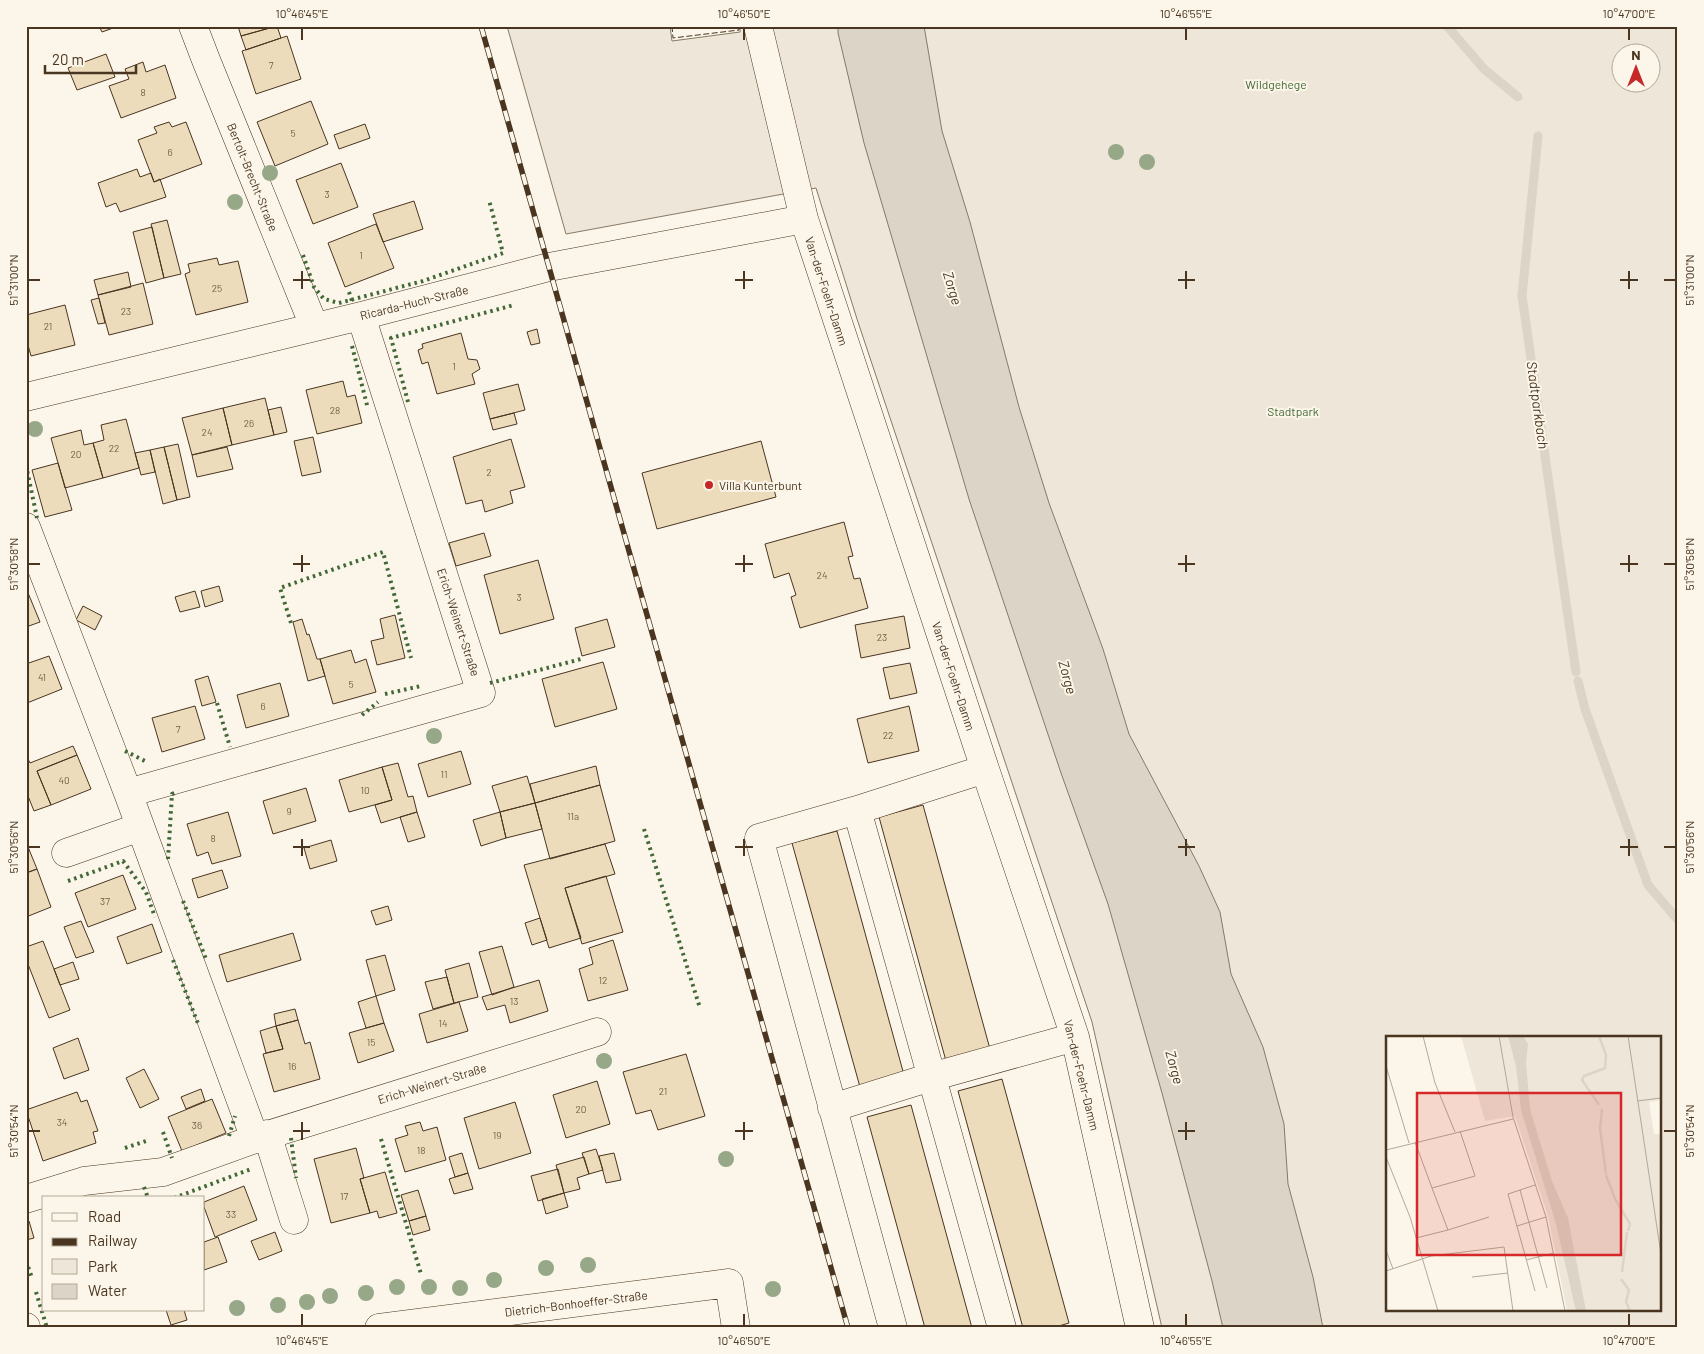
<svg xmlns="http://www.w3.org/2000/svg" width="1704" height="1354" font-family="Barlow,sans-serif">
<rect width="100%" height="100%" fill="#fbf6e9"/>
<path fill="#ede6d9" stroke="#887966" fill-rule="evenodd" d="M507,26h163l2,15 68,-9v-6h938v1302h-516l-70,-306 -235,-703 -41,-131 -250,46zM1622,52h30v30h-30zM1388,1038h272v272h-272z"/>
<path fill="#dcd4c6" stroke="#887966" d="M838,26h86l18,105 28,91 49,185 30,96 54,146 26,85 70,132 21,46 11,62 32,73 21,77 4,60 25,93 10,51h-100l-11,-47 -50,-188 -54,-189 -47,-131 -92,-274 -105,-356 -26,-110z"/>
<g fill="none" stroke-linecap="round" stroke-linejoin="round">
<path stroke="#dcd4c6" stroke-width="9" d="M1447,26l37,43 34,28
M1538,136l-16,160 54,376
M1578,681l7,28 63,176 30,35"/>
</g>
<path fill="#ecdcbc" stroke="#4a3520" d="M99,26h16l1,1 -14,5z
M238,26h39l-36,10z
M277,26l4,12 -35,12 -5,-14z
M287,36l14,43 -45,15 -14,-43z
M106,54l9,23 -38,13 -9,-22z
M143,62l3,10 19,-7 11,33 -55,20 -12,-32 20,-7 -4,-10z
M311,101l17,43 -53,22 -18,-44z
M169,122l3,5 14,-5 16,42 -48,18 -16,-42 19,-7 -3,-6z
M365,124l5,14 -31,11 -5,-14z
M341,163l17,44 -45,17 -17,-44z
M137,169l3,8 11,-4 3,9 6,-3 6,18 -46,15 -4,-9 -10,4 -8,-24z
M414,201l9,28 -40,13 -10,-28z
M167,220l14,54 -17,4 -13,-54z
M376,224l18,44 -49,19 -17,-44z
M152,227l12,51 -18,5 -13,-51z
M217,258l2,7 19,-4 10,41 -52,13 -11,-41 5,-2 -2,-8z
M128,272l3,15 -33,8 -4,-15z
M143,283l10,41 -44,11 -11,-40z
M99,298l6,25 -7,1 -7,-24z
M65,305l10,40 -44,11 -5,-18v-23z
M537,329l3,14 -9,2 -4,-13z
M461,333l7,26 9,1 3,9 -8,5 3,10 -38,10 -9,-32 -6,2 -4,-14 5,-2 -1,-4z
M343,381l4,16 8,-2 7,28 -45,11 -11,-44z
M518,384l7,26 -35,9 -7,-26z
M265,398l9,37 -42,10 -9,-37z
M281,407l6,25 -13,3 -6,-25z
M223,408l9,37 -40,10 -10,-37z
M514,413l3,11 -24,6 -3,-11z
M126,419l13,49 -36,10 -10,-35 11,-3 -3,-15z
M81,430l3,15 9,-2 10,35 -38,10 -14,-50z
M313,437l8,35 -19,4 -8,-35z
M511,439l14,48 -15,4 3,12 -28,9 -3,-12 -16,4 -13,-47z
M761,441l15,56 -119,32 -15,-56z
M178,444l12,53 -13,3 -13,-53z
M164,447l13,53 -14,4 -13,-54z
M227,447l6,22 -36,8 -5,-22z
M150,450l5,22 -14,3 -6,-22z
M58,463l14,47 -27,7 -13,-47z
M844,522l9,34 -5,1 6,22 6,-1 8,30 -68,20 -9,-31 5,-2 -7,-22 -15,5 -9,-34z
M484,533l7,23 -35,10 -7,-23z
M538,560l16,59 -54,15 -16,-59z
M219,586l4,15 -18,6 -4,-16z
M26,588l14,34 -14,5z
M195,591l5,16 -20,5 -5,-15z
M83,606l19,10 -7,14 -19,-10z
M395,615l10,43 -28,7 -6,-24 13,-3 -4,-19z
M904,616l6,32 -49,10 -6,-33z
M302,619l5,16 2,-1 8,25h3l5,17 -17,5 -15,-59z
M607,619l8,28 -33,9 -7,-28z
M351,650l4,13 11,-4 10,33 -43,12 -13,-45z
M49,656l13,33 -35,14 -1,-39z
M603,662l14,47 -62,18 -13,-48z
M910,663l7,30 -27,6 -7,-31z
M208,676l8,26 -14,4 -7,-26z
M280,683l9,33 -43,12 -9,-33z
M195,706l10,33 -43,13 -10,-34z
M909,706l10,45 -51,12 -11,-44z
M73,746l4,9 -40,16 14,34 -17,6 -8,-20v-36l4,8z
M461,751l10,33 -43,13 -10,-33z
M77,755l14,34 -40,16 -14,-34z
M398,763l10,34 5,-1 4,16 -36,11 -6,-18 17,-5 -10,-33z
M596,766l4,19 -65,18 -5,-19z
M382,767l10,33 -43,12 -10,-32z
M527,776l8,27 -35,9 -8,-26z
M600,785l15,56 -65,18 -15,-56z
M306,788l10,33 -43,13 -10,-33z
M535,803l7,26 -36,9 -6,-26z
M923,805l67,244 -44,12 -67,-244z
M228,812l13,44 -29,8 -4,-12 -11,4 -10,-32z
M417,812l8,25 -17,5 -8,-25z
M500,812l6,26 -25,8 -8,-26z
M837,831l67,244 -44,12 -68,-244z
M331,840l6,21 -27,8 -6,-21z
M26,842l11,27 -11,4z
M605,844l10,30 -50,14 16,50 -32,10 -25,-83z
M37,869l14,38 -25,10v-44z
M222,870l6,18 -30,10 -6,-19z
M123,875l13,34 -48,18 -13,-34z
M606,876l17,56 -41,12 -17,-56z
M388,906l4,14 -16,5 -5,-14z
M540,918l7,22 -15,5 -7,-22z
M81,921l13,31 -18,6 -12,-31z
M152,924l10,28 -35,12 -10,-27z
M293,933l8,27 -74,22 -8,-27z
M613,940l15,50 -40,11 -9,-32 14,-5 -4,-16z
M43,941l27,69 -21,8 -23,-59v-12z
M502,946l12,41 -22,8 -13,-43z
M385,955l10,35 -19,6 -10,-36z
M73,962l6,17 -19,6 -6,-16z
M469,963l9,34 -24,6 -9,-33z
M447,977l7,26 -21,6 -8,-27z
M539,980l9,31 -38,12 -5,-18 -18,5 -5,-13z
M376,996l8,27 -18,5 -8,-26z
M459,1002l9,29 -41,12 -8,-29z
M295,1009l3,11 -22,6 -2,-12z
M298,1020l7,24 5,-2 10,37 -46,13 -11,-38 20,-5 -7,-23z
M384,1023l10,28 -36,12 -9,-30z
M276,1026l7,23 -17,4 -6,-22z
M78,1038l11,32 -25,9 -11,-31z
M686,1054l19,62 -47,14 -7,-20 -15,4 -13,-42z
M144,1069l15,30 -19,9 -14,-30z
M1002,1079l67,244 -17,5h-29l-65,-237z
M597,1081l13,43 -44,14 -13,-43z
M201,1089l4,12 -19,8 -5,-12z
M77,1092l4,10 6,-2 11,31 -5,1 3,11 -53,18 -17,-51z
M212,1099l14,34 -44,18 -14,-34z
M515,1102l16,51 -52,16 -15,-51z
M911,1105l61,223h-47l-58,-211z
M420,1122l3,9 14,-4 9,33 -41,12 -10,-33 13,-4 -3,-9z
M356,1148l8,30 -4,1 10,34 -39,10 -17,-64z
M596,1149l7,21 -14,4 -7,-21z
M462,1153l6,20 -13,4 -6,-20z
M614,1153l7,27 -15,3 -7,-27z
M584,1157l5,17 -12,4 3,11 -16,4 -8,-28z
M558,1169l6,24 -26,8 -7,-25z
M385,1172l12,41 -18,5 -2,-7 -7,2 -10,-34z
M468,1173l5,16 -19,5 -5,-15z
M244,1186l13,34 -42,17 -11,-30v-5z
M418,1190l8,26 -17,5 -8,-26z
M564,1193l4,14 -22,7 -4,-15z
M426,1216l4,14 -17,5 -4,-14z
M29,1221l5,17 -8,2v-18z
M275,1232l7,19 -23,9 -8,-19z
M218,1237l9,25 -23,8v-28z
M166,1310h18l3,10 -16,5z"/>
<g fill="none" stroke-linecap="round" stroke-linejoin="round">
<g stroke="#4a3520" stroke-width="29">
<path id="minor" d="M193,26l13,34 108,266
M758,26l46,193 181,550 90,268 65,291
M26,397l335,-81 188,-49 255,-48
M26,527l102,266 353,-100 -120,-377
M128,793l127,346 342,-107
M857,810l145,518
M66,853l74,-26
M832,1108l99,-31 144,-40
M267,1134l27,86
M26,1199l58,-18 79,-9 92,-33
M26,1327v1
M379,1328l350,-45 7,45
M893,1328l-134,-490 98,-28 128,-41"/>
</g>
<use href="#minor" stroke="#fbf6e9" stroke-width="28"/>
<g stroke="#4a3520" stroke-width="5.5">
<path id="rail" d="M481,26l367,1302"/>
</g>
<use href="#rail" stroke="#fbf6e9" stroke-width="4" stroke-dasharray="11" stroke-linecap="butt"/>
<path stroke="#436837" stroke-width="4" stroke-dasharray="2.5 4" stroke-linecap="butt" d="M174,26l1,3
M303,255l11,32 10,12 15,4 84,-22 80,-28 -14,-53
M349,292l3,9
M352,346l16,63
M408,402l-17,-64 123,-33
M26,465l11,53
M291,623l-11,-35 103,-36 28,106
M490,683l91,-24
M385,694l36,-8
M217,703l13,44
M362,715l16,-13
M125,751l22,11
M644,829l56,179
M168,859l4,-65 3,-1
M68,881l55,-20 23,31 9,25
M183,901l23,58
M173,960l26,66
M163,1132l9,26
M229,1136l6,-20
M291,1138l5,40
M381,1139l40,135
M125,1148l21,-7
M144,1187l4,11
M174,1198l77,-29
M26,1216l4,-1
M26,1261l6,17
M36,1292l11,36"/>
<path stroke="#4a3520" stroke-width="1" stroke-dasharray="6 2.5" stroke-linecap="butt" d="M672,26l1,12 66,-8 -1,-4"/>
</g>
<g fill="#96a887">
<circle cx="1116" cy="152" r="8"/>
<circle cx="1147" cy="162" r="8"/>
<circle cx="270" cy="173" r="8"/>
<circle cx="235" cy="202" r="8"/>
<circle cx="35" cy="429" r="8"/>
<circle cx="434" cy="736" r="8"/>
<circle cx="604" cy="1061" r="8"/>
<circle cx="726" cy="1159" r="8"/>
<circle cx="588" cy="1265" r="8"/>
<circle cx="546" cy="1268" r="8"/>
<circle cx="494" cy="1280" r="8"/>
<circle cx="397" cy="1287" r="8"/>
<circle cx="429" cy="1287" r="8"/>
<circle cx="460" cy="1288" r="8"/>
<circle cx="773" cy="1289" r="8"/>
<circle cx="366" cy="1293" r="8"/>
<circle cx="330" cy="1296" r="8"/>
<circle cx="307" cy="1302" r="8"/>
<circle cx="278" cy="1305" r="8"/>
<circle cx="237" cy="1308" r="8"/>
</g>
<path fill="none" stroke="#4a3520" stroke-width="2" d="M302,28v12M744,28v12M1186,28v12M1629,28v12M302,271v18M744,271v18M1186,271v18M1629,271v18M28,280h12M293,280h17M735,280h18M1178,280h17M1620,280h18M1664,280h12M302,555v17M744,555v17M1186,555v17M1629,555v17M28,564h12M293,564h17M735,564h18M1178,564h17M1620,564h18M1664,564h12M302,839v17M744,839v17M1186,839v17M1629,839v17M28,847h12M293,847h17M735,847h18M1178,847h17M1620,847h18M1664,847h12M302,1122v18M744,1122v18M1186,1122v18M28,1131h12M293,1131h17M735,1131h18M1178,1131h17M1664,1131h12M302,1314v12M744,1314v12M1186,1314v12M1629,1314v12"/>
<circle fill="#c62828" stroke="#fbf6e9" stroke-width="2" cx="709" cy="485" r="5"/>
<g text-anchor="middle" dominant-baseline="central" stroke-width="4" stroke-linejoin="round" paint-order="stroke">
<g font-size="10" fill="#725f47">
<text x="271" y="65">7</text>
<text x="143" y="92">8</text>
<text x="293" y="133">5</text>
<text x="170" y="152">6</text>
<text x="327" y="194">3</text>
<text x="361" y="255">1</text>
<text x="217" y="288">25</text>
<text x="126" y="311">23</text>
<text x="48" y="326">21</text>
<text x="454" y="366">1</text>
<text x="335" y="410">28</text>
<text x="249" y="423">26</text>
<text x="207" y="432">24</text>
<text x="114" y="448">22</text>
<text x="76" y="454">20</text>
<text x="489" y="472">2</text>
<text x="822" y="575">24</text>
<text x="519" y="597">3</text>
<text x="882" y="637">23</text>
<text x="42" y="677">41</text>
<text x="351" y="684">5</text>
<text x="263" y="706">6</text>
<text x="178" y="729">7</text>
<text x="888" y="735">22</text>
<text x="444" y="774">11</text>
<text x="64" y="780">40</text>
<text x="365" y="790">10</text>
<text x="289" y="811">9</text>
<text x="573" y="816">11a</text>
<text x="213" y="838">8</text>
<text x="105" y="901">37</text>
<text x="603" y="980">12</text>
<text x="514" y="1001">13</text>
<text x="443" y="1023">14</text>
<text x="371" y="1042">15</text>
<text x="292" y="1066">16</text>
<text x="663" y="1091">21</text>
<text x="581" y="1109">20</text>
<text x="62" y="1122">34</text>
<text x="197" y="1125">36</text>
<text x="497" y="1135">19</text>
<text x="421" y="1150">18</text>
<text x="344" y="1196">17</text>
<text x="231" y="1214">33</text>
</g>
<g font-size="12" fill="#436837" stroke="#fbf6e9">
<text x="1276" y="84">Wildgehege</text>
<text x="1293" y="411">Stadtpark</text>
</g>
<g font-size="12" fill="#4a3520" stroke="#fbf6e9">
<text transform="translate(253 177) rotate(68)">Bertolt-Brecht-Straße</text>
<text transform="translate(827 291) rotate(72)">Van-der-Foehr-Damm</text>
<text transform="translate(414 302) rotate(-14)">Ricarda-Huch-Straße</text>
<text transform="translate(459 622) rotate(72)">Erich-Weinert-Straße</text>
<text transform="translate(954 676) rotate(72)">Van-der-Foehr-Damm</text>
<text transform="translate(1082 1075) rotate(76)">Van-der-Foehr-Damm</text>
<text transform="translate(432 1083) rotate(-17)">Erich-Weinert-Straße</text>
<text transform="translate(576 1303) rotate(-7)">Dietrich-Bonhoeffer-Straße</text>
</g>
<g font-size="12" fill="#4a3520" stroke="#fbf6e9" text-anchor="start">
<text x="719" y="485">Villa Kunterbunt</text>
</g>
<g font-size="14" font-style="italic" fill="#4a3520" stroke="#fbf6e9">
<text transform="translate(953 288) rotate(73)">Zorge</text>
<text transform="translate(1538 405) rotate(82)">Stadtparkbach</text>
<text transform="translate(1068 677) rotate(75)">Zorge</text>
<text transform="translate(1175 1067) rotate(75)">Zorge</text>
</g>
</g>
<g transform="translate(1386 1036)">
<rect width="275" height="275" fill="#fbf6e9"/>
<path d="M75,0h200v64l-12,2 5,32h7v177h-94l-19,-95 -33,-100 -30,5z" fill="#ede6d9"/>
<path d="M122,0h15l5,8 -2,19 4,46 22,72 16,37 18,93h-10l-20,-87 -35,-114 -5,-44z" fill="#dcd4c6"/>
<path fill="none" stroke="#dcd4c6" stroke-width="2.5" d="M213,69l-17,-25 2,-4 21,-8 1,-13 -7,-19M216,73l-2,19 6,46M220,139l9,24 15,25 -2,7M236,236l5,-40M235,243l8,11 -3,12 4,9"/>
<path fill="none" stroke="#b4a999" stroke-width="1" d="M37,0l12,47 20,49M113,0l14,81 33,100 19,94M242,0l33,218M0,30l23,77M251,65l24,-3M29,106l17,46 43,-12 -15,-45M0,114l127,-31M0,121l24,60 28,94M46,152l16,42 41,-13M134,154l27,98M131,190l29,-9M30,202l32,-8M0,214l7,19M140,224l28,-7M0,235l45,-15 73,-9 9,64M86,241l36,-4M149,255l-27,-97 27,-9"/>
<path fill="#d62828" fill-opacity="0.15" stroke="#d62828" stroke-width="2.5" d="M31,57h204v162h-204z"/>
<rect width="275" height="275" fill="none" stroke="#4a3520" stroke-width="2.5"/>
</g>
<rect width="1704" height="1354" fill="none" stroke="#fbf6e9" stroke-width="55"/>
<rect x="42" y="1196" width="162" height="115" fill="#fbf6e9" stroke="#b4a999"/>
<rect x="52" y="1213" width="25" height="8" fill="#fbf6e9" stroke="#b4a999"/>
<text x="88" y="1222" font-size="15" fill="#4a3520">Road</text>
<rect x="52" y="1238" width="25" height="8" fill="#4a3520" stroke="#b4a999"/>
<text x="88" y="1246" font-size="15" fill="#4a3520">Railway</text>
<rect x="52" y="1259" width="25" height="15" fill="#ede6d9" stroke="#b4a999"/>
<text x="88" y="1272" font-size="15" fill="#4a3520">Park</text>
<rect x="52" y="1284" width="25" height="15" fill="#dcd4c6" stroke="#b4a999"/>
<text x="88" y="1296" font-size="15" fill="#4a3520">Water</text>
<g transform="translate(1636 68)"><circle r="24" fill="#fbf6e9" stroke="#b4a999"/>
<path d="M0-4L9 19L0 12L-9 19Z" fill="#c62828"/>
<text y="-8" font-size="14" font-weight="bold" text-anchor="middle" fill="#4a3520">N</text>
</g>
<path d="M45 65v8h91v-8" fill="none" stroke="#4a3520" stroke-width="2.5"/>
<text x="52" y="65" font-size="15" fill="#4a3520" stroke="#fbf6e9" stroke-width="4" paint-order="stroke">20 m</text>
<rect x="28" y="28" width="1648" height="1298" fill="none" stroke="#4a3520" stroke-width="2"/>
<g font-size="12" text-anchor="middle" fill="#4a3520">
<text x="302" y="18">10°46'45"E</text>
<text x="744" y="18">10°46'50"E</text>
<text x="1186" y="18">10°46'55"E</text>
<text x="1629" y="18">10°47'00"E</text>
<text transform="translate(14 280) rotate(-90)" y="4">51°31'00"N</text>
<text transform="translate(1690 280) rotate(-90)" y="4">51°31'00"N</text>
<text transform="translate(14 564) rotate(-90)" y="4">51°30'58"N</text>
<text transform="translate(1690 564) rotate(-90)" y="4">51°30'58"N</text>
<text transform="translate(14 847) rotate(-90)" y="4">51°30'56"N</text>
<text transform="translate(1690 847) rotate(-90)" y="4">51°30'56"N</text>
<text transform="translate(14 1131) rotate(-90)" y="4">51°30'54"N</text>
<text transform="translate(1690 1131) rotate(-90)" y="4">51°30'54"N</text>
<text x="302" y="1345">10°46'45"E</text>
<text x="744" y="1345">10°46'50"E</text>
<text x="1186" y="1345">10°46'55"E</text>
<text x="1629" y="1345">10°47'00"E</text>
</g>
</svg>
